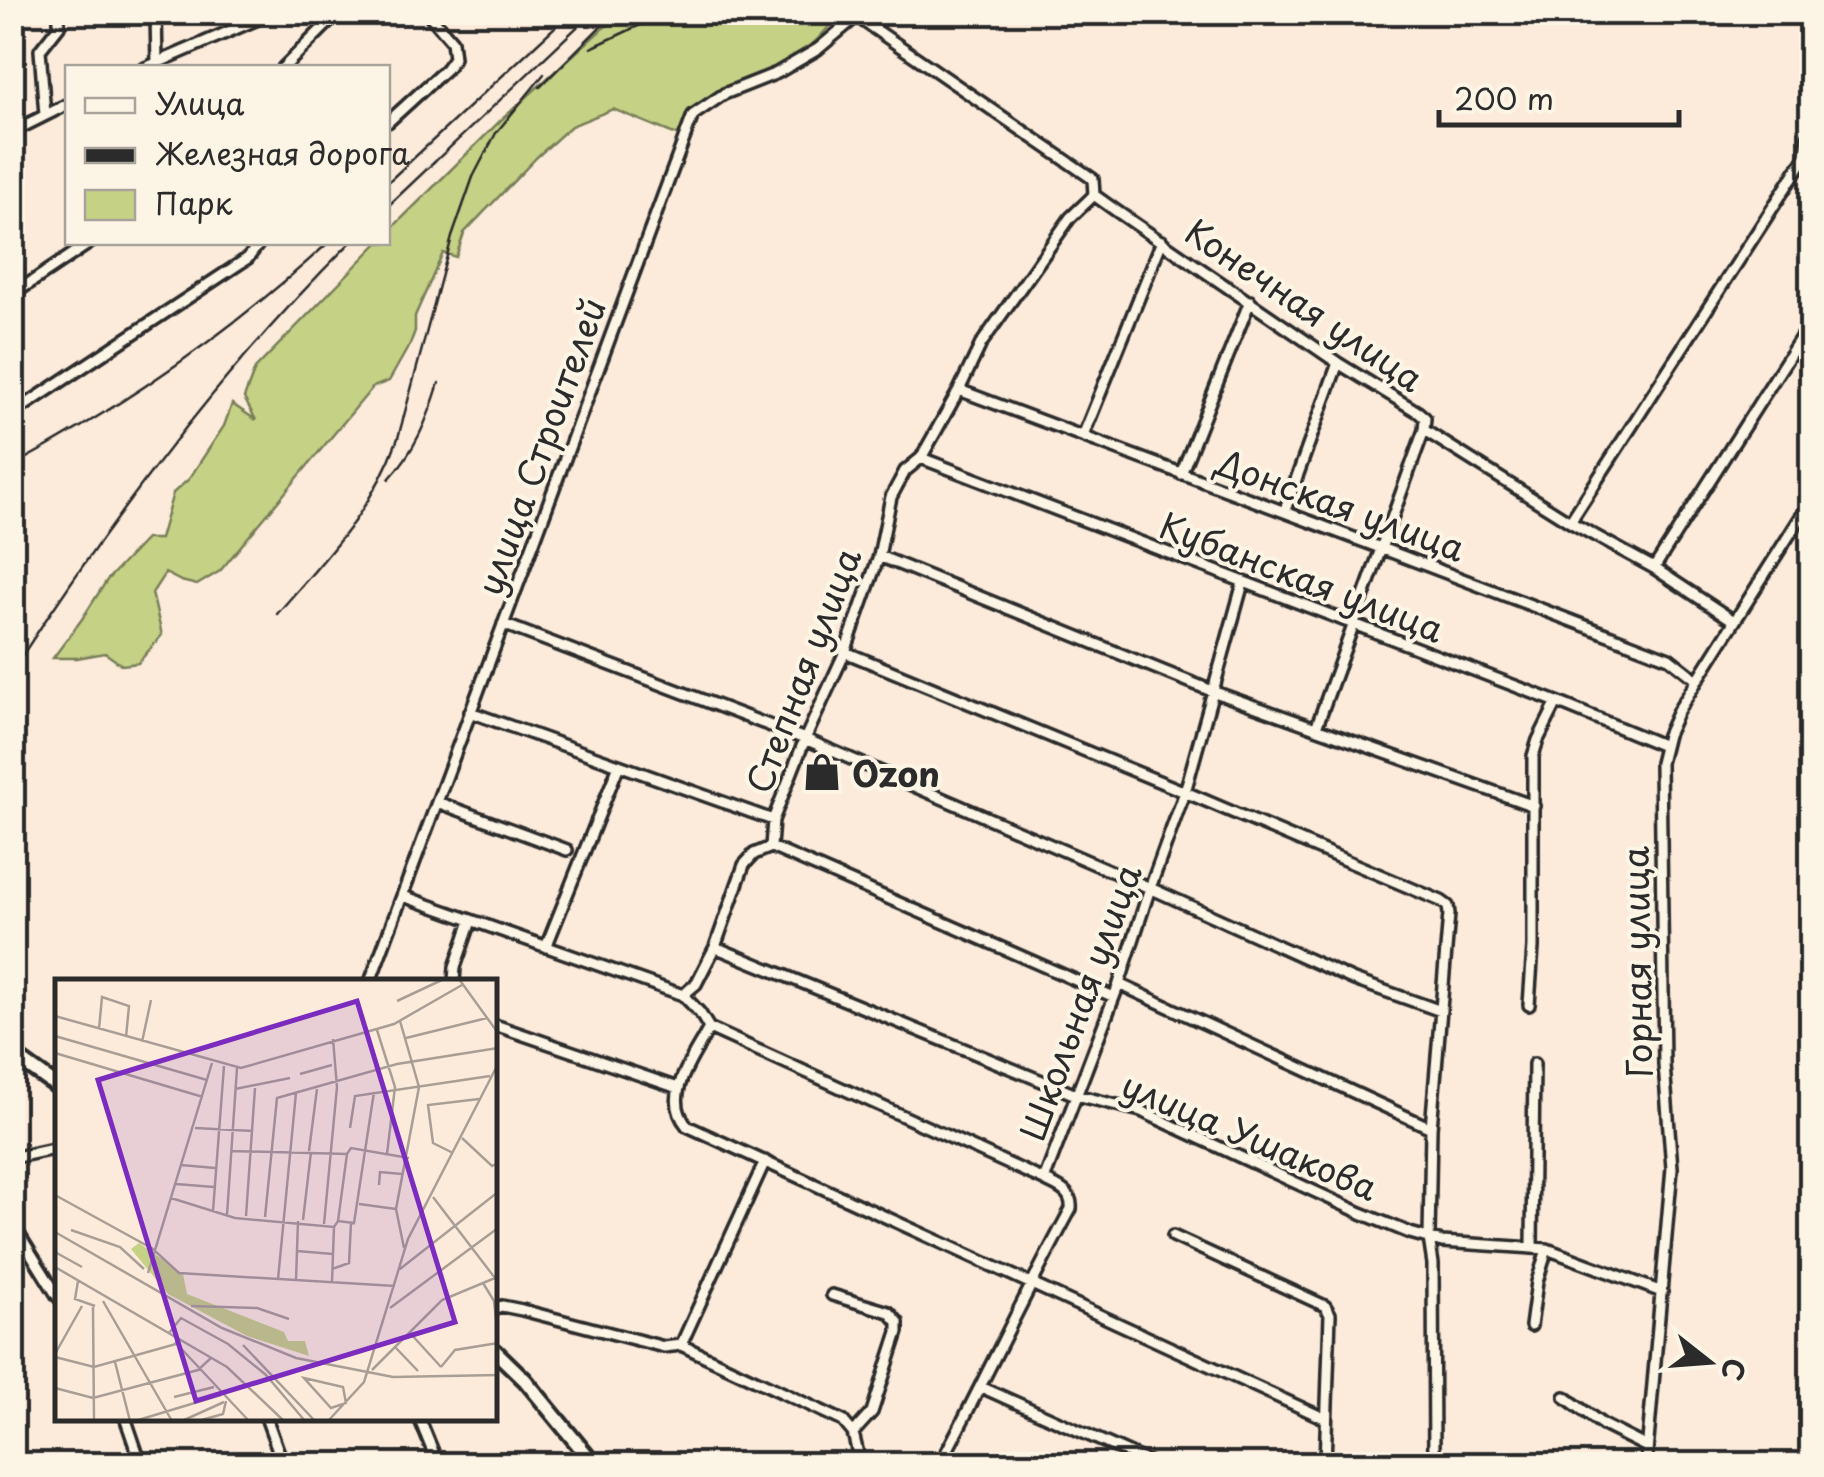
<svg xmlns="http://www.w3.org/2000/svg" width="1824" height="1477" font-family="'Playpen Sans',sans-serif">
<rect width="100%" height="100%" fill="#fcebdb"/>
<filter id="ink" filterUnits="userSpaceOnUse"><feTurbulence type="fractalNoise" baseFrequency=".01" numOctaves="2"/><feDisplacementMap in="SourceGraphic" scale="20" xChannelSelector="R" yChannelSelector="G"/><feConvolveMatrix kernelMatrix="1 2 1 2 8 2 1 2 1" color-interpolation-filters="sRGB"/></filter>
<g filter="url(#ink)">
<path fill="#c5d185" stroke="#787e58" stroke-width="2.5" d="M628,13h208v5c-14,18 -31,36 -52,46 -38,20 -90,25 -105,72l-66,-27 -42,17 -34,31 -73,76 -8,24 -13,-4 -28,63v15l-5,13 -21,37 -16,6 -153,184 -23,14 -16,-4 -16,-8 -13,20 10,42 -24,28 -16,2 -17,-12 -28,5h-24l29,-39 25,-39 39,-41h14l13,-46 16,-14 35,-53 8,-22 24,16 -12,-22 11,-29 123,-126 10,-1v-10l112,-111 102,-92z"/>
<g fill="none" stroke-linecap="round" stroke-linejoin="round">
<g stroke="#2b2b2b" stroke-width="16">
<path id="street" d="M156,12l1,53
M850,12l243,167 1,16 21,15 223,153 80,49 7,6 -1,12 146,92 84,46 80,53
M145,68l129,-56
M283,68l56,-56
M45,115l-5,-65 19,-24v-14
M388,122l58,-53 8,-11 -2,-17 -25,-29
M12,132l56,-28
M1094,195l-24,23 -89,126 -22,46 -38,68 -16,13 -14,26 -12,59 -34,96 -40,87 -32,81 -2,27 -17,7 -10,11 -29,82 -19,37 -13,11 17,18 9,15c-15,29 -48,68 -22,98l639,293
M12,295l79,-53
M959,390c237,88 474,177 710,268l28,22
M12,414l236,-156 12,-16
M1083,436l79,-195
M921,458l636,244 107,44
M1181,474l69,-173
M1285,510l53,-147
M1570,522l236,-366 2,-19 4,-5
M879,556l333,135 322,115
M1654,568l158,-248
M503,624l302,115 345,149 204,92 87,31
M845,652l340,140 256,109 7,5 1,8 -18,214 -2,110 4,26 1,200
M470,712l303,108
M1316,728l108,-298
M437,802l130,48
M771,847l343,150
M403,896l280,99
M546,947l73,-182
M715,947l361,148 65,16 220,102 49,20 32,9 105,7 115,43
M370,982l323,-867 31,-21 53,-21 41,-24 44,-37
M454,982l1,-15 16,-46
M1119,984l312,144
M1529,1005l4,-58v-191l5,-16 19,-38
M495,1025l183,63
M709,1028l335,152
M12,1158l46,-10
M12,1223l46,74
M1173,1236l152,70 5,8 -5,150
M1532,1246l2,-182
M832,1295l57,17 9,10v10l-26,80 -19,21
M495,1308l7,-2 20,4 142,37 17,-2 162,76 10,12 6,25 6,6
M1531,1326l6,-44 10,-33
M681,1345l84,-184
M981,1387l172,77
M1565,1397l38,28 44,22
M126,1420l15,44
M267,1420l16,44
M420,1420l18,44
M940,1464c45,-84 85,-171 131,-255 2,-18 -14,-22 -27,-29l75,-196 31,-96 35,-96 58,-209
M1646,1464l26,-296 -8,-103 -4,-302 7,-28 11,-24 134,-212"/>
</g>
<g stroke="#2b2b2b" stroke-width="20">
<path id="secondary" d="M12,1054l46,33
M495,1351l30,29 69,84"/>
</g>
<use href="#street" stroke="#fcf5e5" stroke-width="9"/>
<use href="#secondary" stroke="#fcf5e5" stroke-width="12"/>
<path stroke="#2b2b2b" stroke-width="2.5" d="M591,48l77,-36
M540,87l59,-59 22,-16
M388,182l168,-156
M388,206l205,-194
M12,466c115,-62 221,-136 317,-224
M389,479c26,-28 39,-60 50,-96
M277,614c50,-58 95,-103 121,-176l54,-201 21,-60 23,-44 48,-59
M12,671c99,-153 209,-300 339,-429"/>
</g>
</g>
<defs>
<g id="shop-bare" transform="scale(3)"><path d="M-5-2.5h2.3a2.7 3.5 0 0 1 5.4 0H5L5.5 6h-11ZM-1.5-2.5h3a1.5 2.3 0 0 0-3 0Z" fill="#2b2b2b" stroke="#fcf5e5" stroke-width="2.5" paint-order="stroke"/></g>
</defs>
<g fill-rule="evenodd">
<use href="#shop-bare" x="822" y="772"/>
</g>
<g text-anchor="middle" dominant-baseline="central" stroke-width="8" stroke-linejoin="round" paint-order="stroke">
<g font-size="35" fill="#2b2b2b" stroke="#fcf5e5">
<text transform="translate(1305 304) rotate(34)">Конечная улица</text>
<text transform="translate(540 446) rotate(-70)">улица Строителей</text>
<text transform="translate(1341 504) rotate(20)">Донская улица</text>
<text transform="translate(1302 576) rotate(21)">Кубанская улица</text>
<text transform="translate(802 670) rotate(-69)">Степная улица</text>
<text transform="translate(1636 962) rotate(-91)">Горная улица</text>
<text transform="translate(1079 1002) rotate(-70)">Школьная улица</text>
<text transform="translate(1250 1135) rotate(23)">улица Ушакова</text>
</g>
<g font-size="35" font-weight="bold" fill="#2b2b2b" stroke="#fcf5e5" text-anchor="start">
<text x="852" y="772">Ozon</text>
</g>
</g>
<g transform="translate(55 979)">
<rect width="442" height="442" fill="#fcebdb"/>
<path d="M84,264l44,31 4,20 97,38 4,9h17l4,15 -62,-20 -79,-42 -37,-45z" fill="#c5d185"/>
<path fill="none" stroke="#a89e95" stroke-width="2.5" d="M404,0l39,54M342,22l47,-22M0,37l186,52 153,-44 68,-39M345,42l19,66 -23,122 8,39M44,50l3,-32 27,9 -3,31M322,51l18,57 -8,67M0,57l152,44M351,59l81,-20M87,63l9,-42M0,74l148,44M245,95l32,-9M180,110l55,-11M140,149l58,3M295,149l5,-32 135,-20M407,159l30,28 6,-3M176,172l116,3 4,-6 58,10M254,172l8,-62M398,174l-20,-10 -5,-38 51,-6M126,186l34,3M121,205l38,3M324,206l1,-13 22,2M0,216l98,54 26,24 216,13M378,218l65,85M116,219l64,20 99,9 4,-6 16,2 20,-131M304,225l37,5M158,232l11,-145M172,236l10,-147M191,237l9,-128M210,238l12,-119 120,-34 101,-16M248,241l8,-68M283,242l9,-67M269,245l13,-137 -4,-48M16,251l49,17 24,22M0,253l167,96 74,30 97,19 105,-2M242,272l36,3M0,273l27,15M0,288l172,100 57,54M277,290l17,-6 2,-40M345,290l98,-77M93,294l64,-210M223,300l18,-186M241,301l2,-59M23,302l-3,18 20,7M277,303l2,-55M428,304l11,18 4,36M48,322l69,120M136,327l66,2 32,11M38,328l1,114M335,329l108,-80M114,354l12,-15 47,26 38,31 39,46M355,354l31,34M120,363l74,79M188,366l72,76M340,368l23,24M0,375l27,-48M0,378l39,10 82,-23M60,383l15,59M386,388l14,-17 43,-7M317,391l70,-70 53,-22M249,399l39,9 3,16 -15,5zM0,409l38,10 105,-28 13,-12M119,418l40,-10M80,442l86,-26M127,442l42,-19M143,442l25,-7 3,-13M273,442l36,-39 44,-143 90,-175"/>
<path fill="#7b2cbf" fill-opacity="0.15" stroke="#7b2cbf" stroke-width="5" d="M302,22l98,321 -259,79 -98,-321z"/>
<rect width="442" height="442" fill="none" stroke="#2b2b2b" stroke-width="5"/>
</g>
<rect width="1824" height="1477" fill="none" stroke="#fcf5e5" stroke-width="50"/>
<rect x="25" y="25" width="1774" height="1427" fill="none" stroke="#2b2b2b" stroke-width="4" filter="url(#ink)"/>
<rect x="65" y="65" width="325" height="180" fill="#fcf5e5" stroke="#a8a49b" stroke-width="2.5"/>
<rect x="85" y="98" width="50" height="15" fill="#fcf5e5" stroke="#a8a49b" stroke-width="2.5"/>
<text x="155" y="115" font-size="30" fill="#2b2b2b">Улица</text>
<rect x="85" y="148" width="50" height="15" fill="#2b2b2b" stroke="#a8a49b" stroke-width="2.5"/>
<text x="155" y="165" font-size="30" fill="#2b2b2b">Железная дорога</text>
<rect x="85" y="190" width="50" height="30" fill="#c5d185" stroke="#a8a49b" stroke-width="2.5"/>
<text x="155" y="215" font-size="30" fill="#2b2b2b">Парк</text>
<g transform="translate(1709 1362) rotate(107)" stroke="#fcf5e5" stroke-width="8" paint-order="stroke">
<path d="M0-8L18 38L0 25L-18 38Z" fill="#2b2b2b"/>
<text y="-15" font-size="28" font-weight="bold" text-anchor="middle" fill="#2b2b2b">С</text>
</g>
<path d="M1439 110v15h240v-15" fill="none" stroke="#2b2b2b" stroke-width="5"/>
<text x="1454" y="110" font-size="30" fill="#2b2b2b" stroke="#fcf5e5" stroke-width="8" paint-order="stroke">200 m</text>
</svg>
